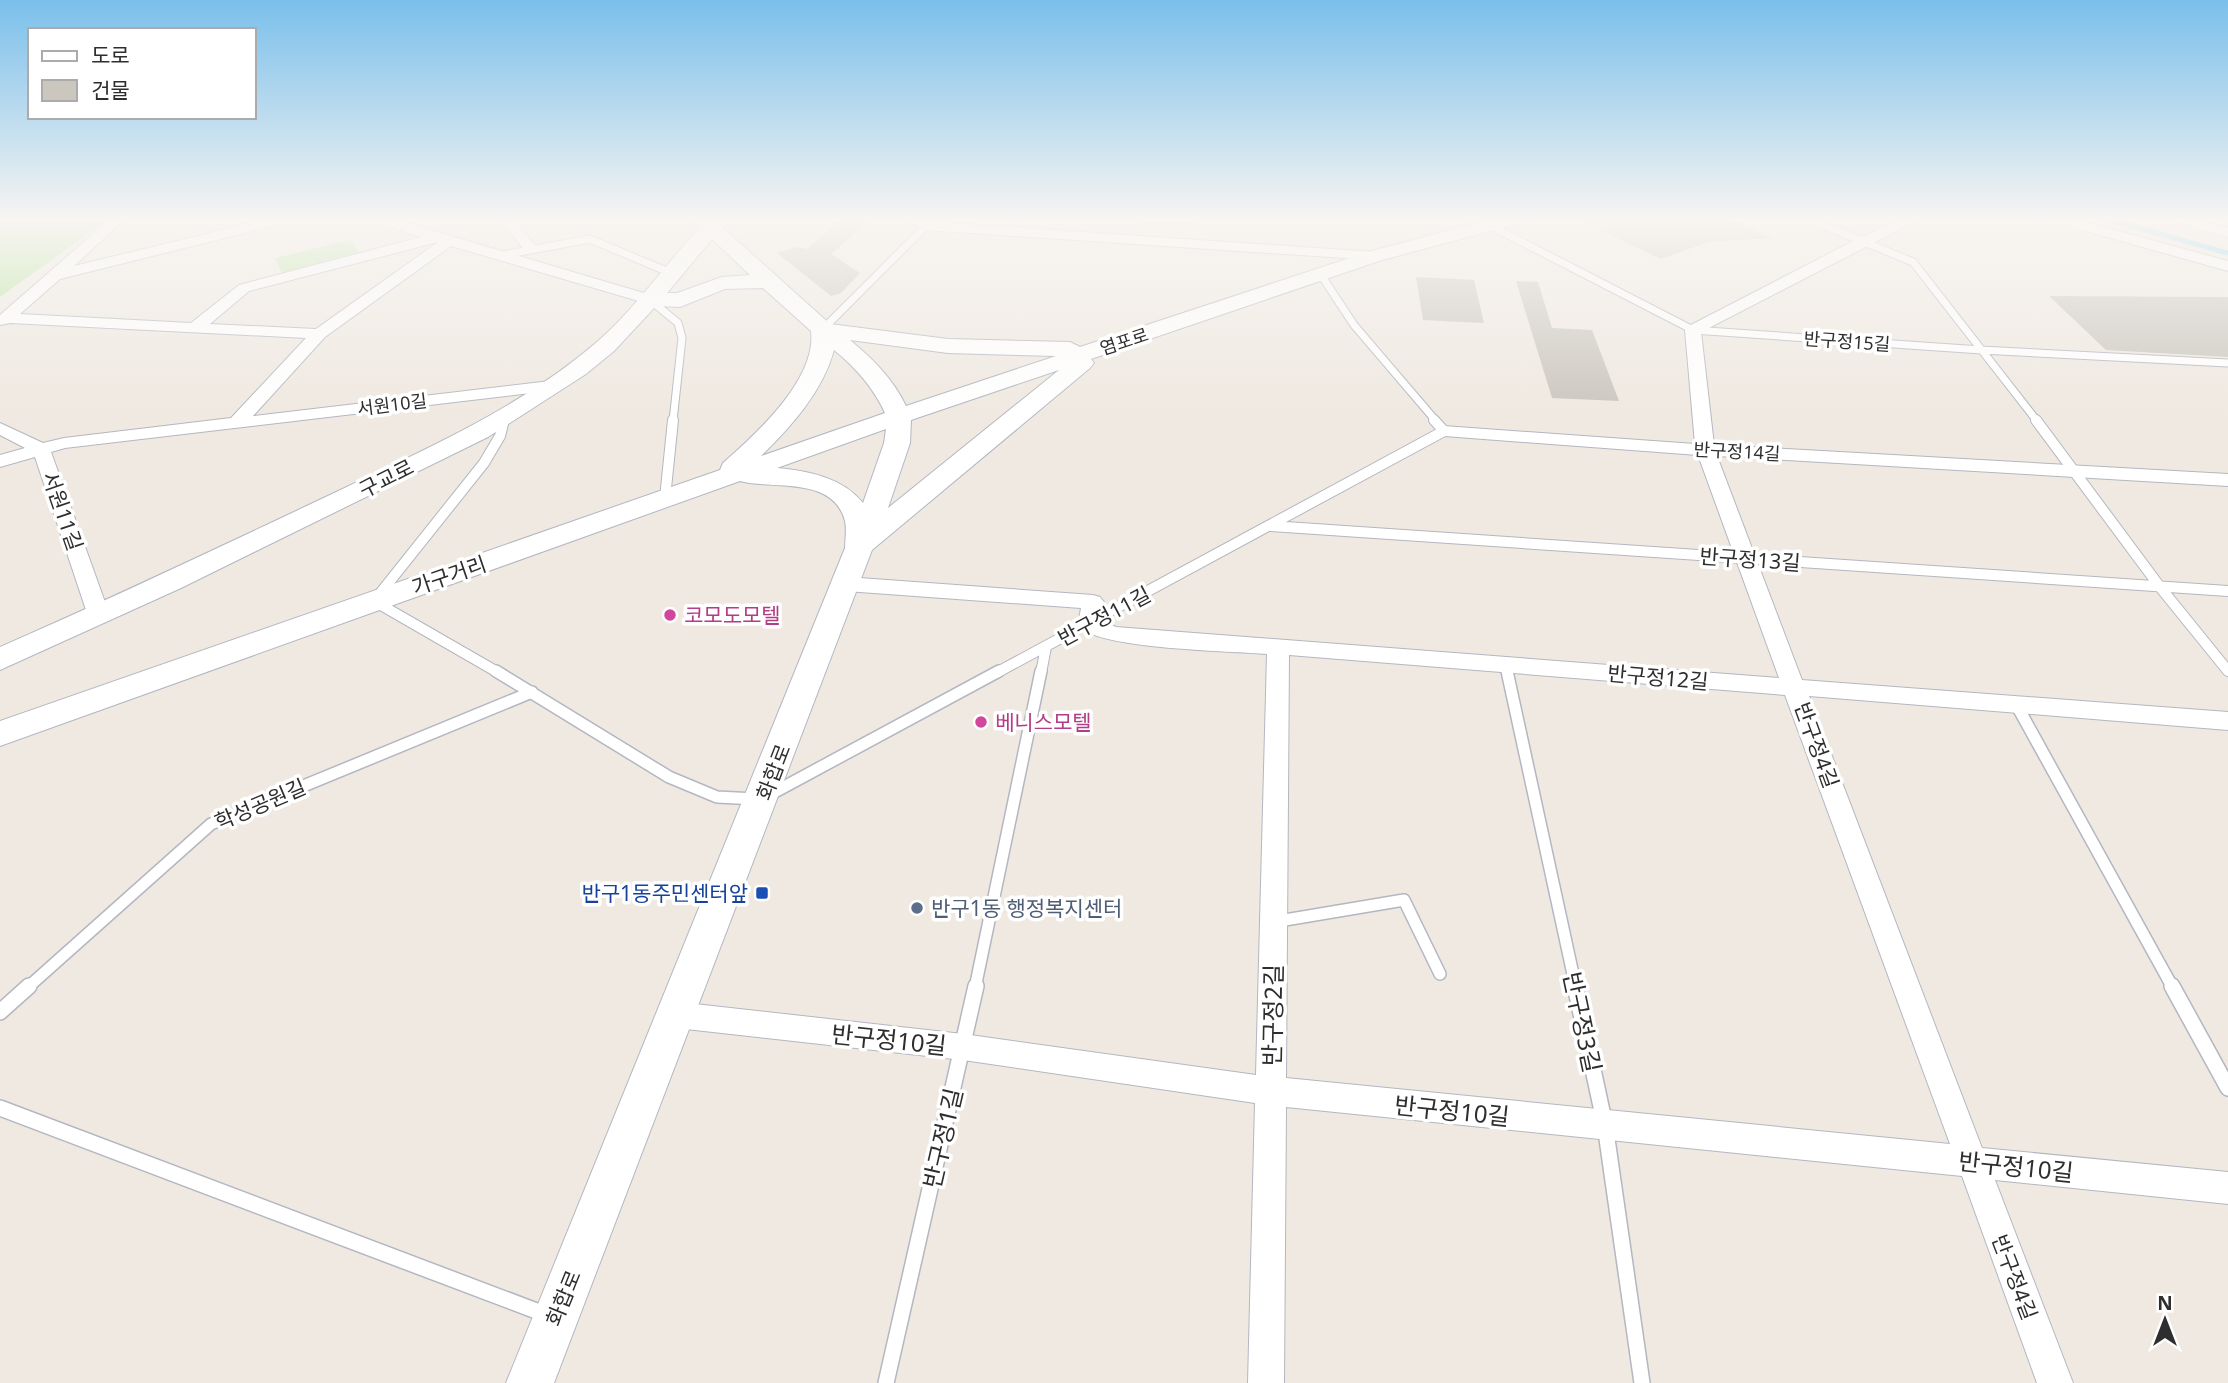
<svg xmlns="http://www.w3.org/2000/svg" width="2228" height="1383" font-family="'Noto Sans','Noto Sans KR',sans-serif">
<rect width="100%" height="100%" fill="#efe9e1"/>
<path fill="#f0e6d1" d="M1137,220h76l-62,12z"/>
<path fill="#b6e59e" d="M0,220h107l-107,77z
M351,240l9,14 -78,19 -7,-15z"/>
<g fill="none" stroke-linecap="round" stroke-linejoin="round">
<path stroke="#75cff0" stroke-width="5" d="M2110,220l118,33"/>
</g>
<path fill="#cbc7bf" d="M840,220h30l-39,34 29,19 -19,20 -10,3 -54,-43 20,-6 10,2z
M1579,220h153l40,18 -64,4 -47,17z
M1416,277l58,3 10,43 -61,-3z
M1516,281l22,1 14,46 40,2 27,71 -67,-3z
M2049,296l179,1v60l-122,-7z"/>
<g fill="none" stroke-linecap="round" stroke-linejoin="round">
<g stroke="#b4b7c1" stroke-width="9">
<path id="lane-far3" d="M1811,220l102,42 124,159
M1491,226l202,104 288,20 247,13
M503,255l87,-16 81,34
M1321,275l33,50 82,96
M649,299l29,24 4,15 -9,83
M822,330l110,-110
M504,421l1,-5"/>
</g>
<g stroke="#b4b7c1" stroke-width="12">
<path id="lane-far2" d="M2036,420l124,167 68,84
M665,498l8,-78
M1271,526l957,65
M1506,665l2,8
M499,673l-125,-72 110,-138 16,-27 4,-16
M996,673l448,-242 -10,-11
M1041,673l5,-26"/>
</g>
<g stroke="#b4b7c1" stroke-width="14">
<path id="lane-far1" d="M496,671l173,106 48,20 39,2
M1507,671l69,317
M2016,704l157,284
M771,794l228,-123
M1273,922l131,-22 36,74
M27,988l184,-164 321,-132
M975,988l66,-317"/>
</g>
<g stroke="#b4b7c1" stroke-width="18">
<path id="lane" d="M1575,986l30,139 37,258
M2172,986l56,102
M0,1012l29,-26
M0,1108l547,207
M886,1383l90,-397"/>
</g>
<g stroke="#b4b7c1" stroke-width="2">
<path id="street" d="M109,220h15l-50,46 189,-46h24l-2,3 -225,56 -40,35 171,9 48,-38 182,-48 -44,-14 -2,-3h22l257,76 2,3 -8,5 -6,-2 -191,-56 -126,91 -72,79 297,-35 6,1 3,4 -3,4 -491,58 -14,4 59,164 -3,5 -8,2 -8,-2 -3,-5 -53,-159 -35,10v-12l25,-7 -25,-13v-12l43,20 21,-5 167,-20 75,-80 -296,-15 -10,2v-10zM438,242l-122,87 -106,-5 39,-33z
M500,220h14l24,29 -2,3h-10z
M904,220l471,32 7,4 -7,4 -450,-30z
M1899,220h19l-217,112 13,113 514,29v12l-511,-30 85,224 426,32v18l-419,-34 173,452 246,24v32l-233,-24 78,203h-36l-75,-207 -676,-69 -2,276h-36l7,-280 -292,-43 -286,-32 -10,-4 -4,-9 4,-9 10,-4 286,32 293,41 11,-421c-37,-3 -160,-5 -184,-25 -6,-5 -3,-14 -2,-21l-235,-17 -7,-2 -3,-5 3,-5 7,-2 247,18 7,2 4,5 -3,18 15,7 663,51 -81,-223 -254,-19 -9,-5 9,-5 251,18 -10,-114 2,-3 172,-89zM1289,655l496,40 165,449 -664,-66z
M2055,220h23l150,41v10l-171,-48z
M2175,220h22l31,8v9l-51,-14z"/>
</g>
<g stroke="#b4b7c1" stroke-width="2">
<path id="secondary" d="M693,220h36l-6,8 107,96 118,15 122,3 10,5 288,-95 120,-32h32l-3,4 -135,36 -291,99 3,4 -4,5 -218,182 -318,833h-48l339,-835c0,-8 2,-18 0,-27 -12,-46 -73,-31 -105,-40l-740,265v-25l720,-251 3,-7c33,-29 94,-84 88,-132l-48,-43 -38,1 -45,18 -24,-1 -42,45 -28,23 -98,63 -307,151 -181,82v-23c112,-49 222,-101 332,-153 92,-44 189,-86 266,-153 39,-34 66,-76 102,-113zM712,239l38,36 -28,2 -45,16h-10zM850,340l98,13 108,3 -150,50c-13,-27 -33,-47 -56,-66zM834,350c22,18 39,37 51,63l-124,43c30,-29 62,-65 73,-106zM1059,370l-171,138 22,-65 1,-23zM886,429l-2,14 -21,60c-21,-26 -55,-32 -86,-35z"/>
</g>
<use href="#lane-far3" stroke="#fff" stroke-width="7"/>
<use href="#lane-far2" stroke="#fff" stroke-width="10"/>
<use href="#lane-far1" stroke="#fff" stroke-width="11"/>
<use href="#lane" stroke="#fff" stroke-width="15"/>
<use href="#street" fill="#fff" fill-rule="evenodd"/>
<use href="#secondary" fill="#fff" fill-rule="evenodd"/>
</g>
<linearGradient id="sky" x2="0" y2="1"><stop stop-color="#7abfeb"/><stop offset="0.53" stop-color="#f8f5f2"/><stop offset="1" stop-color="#f8f5f2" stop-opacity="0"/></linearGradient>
<rect width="2228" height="414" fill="url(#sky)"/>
<g fill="#d1479c" stroke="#fff" stroke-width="2.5">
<circle cx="670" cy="615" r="7"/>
<circle cx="981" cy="722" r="7"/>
</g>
<rect fill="#1a4fb4" stroke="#fff" stroke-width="2.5" x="755" y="886" width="14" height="14" rx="3.5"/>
<circle fill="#5c6f8a" stroke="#fff" stroke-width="2.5" cx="917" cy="908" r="7"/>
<g text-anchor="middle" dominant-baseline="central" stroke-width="7" stroke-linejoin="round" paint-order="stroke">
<g font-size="18" fill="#2e2e2e" stroke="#fff">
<text transform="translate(1124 341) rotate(-18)">염포로</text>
<text transform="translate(1847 341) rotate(4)">반구정15길</text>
<text transform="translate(392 404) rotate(-7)">서원10길</text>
<text transform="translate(1737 451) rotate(3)">반구정14길</text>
</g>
<g font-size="21" fill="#2e2e2e" stroke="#fff">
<text transform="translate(386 478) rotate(-27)">구교로</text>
<text transform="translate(63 511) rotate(71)">서원11길</text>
<text transform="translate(1750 559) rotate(4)">반구정13길</text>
<text transform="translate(449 575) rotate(-19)">가구거리</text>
<text transform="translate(1104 616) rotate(-28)">반구정11길</text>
<text transform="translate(1658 677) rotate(5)">반구정12길</text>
<text transform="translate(1817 745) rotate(70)">반구정4길</text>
<text transform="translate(773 772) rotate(-69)">화합로</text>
<text transform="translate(260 804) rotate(-23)">학성공원길</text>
<text transform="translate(2015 1277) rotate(69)">반구정4길</text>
<text transform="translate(563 1298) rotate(-68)">화합로</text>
</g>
<g font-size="21" fill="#b23c85" stroke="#fff" text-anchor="start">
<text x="684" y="615">코모도모텔</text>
<text x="995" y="722">베니스모텔</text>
</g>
<g font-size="21" fill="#164399" stroke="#fff" text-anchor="end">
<text x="748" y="893">반구1동주민센터앞</text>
</g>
<g font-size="21" fill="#4e5e75" stroke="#fff" text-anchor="start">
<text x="931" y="908">반구1동 행정복지센터</text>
</g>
<g font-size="24" fill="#2e2e2e" stroke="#fff">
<text transform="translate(1272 1015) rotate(-89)">반구정2길</text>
<text transform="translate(1583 1022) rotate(78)">반구정3길</text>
<text transform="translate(889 1039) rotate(6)">반구정10길</text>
<text transform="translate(1452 1110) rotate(6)">반구정10길</text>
<text transform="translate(942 1138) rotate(-77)">반구정1길</text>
<text transform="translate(2016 1166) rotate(6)">반구정10길</text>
</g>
</g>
<rect x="28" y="28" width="228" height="91" fill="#ffffff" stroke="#ababab" stroke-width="2"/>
<rect x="42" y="51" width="35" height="10" fill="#ffffff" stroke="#ababab" stroke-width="2"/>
<text x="91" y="63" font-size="21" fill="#2e2e2e">도로</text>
<rect x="42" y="80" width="35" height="21" fill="#cbc7bf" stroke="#ababab" stroke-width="2"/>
<text x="91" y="98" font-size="21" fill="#2e2e2e">건물</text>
<g transform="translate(2165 1320)" stroke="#ffffff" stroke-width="5" paint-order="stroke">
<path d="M0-5L12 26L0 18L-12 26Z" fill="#2e2e2e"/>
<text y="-10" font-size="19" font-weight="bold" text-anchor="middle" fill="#2e2e2e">N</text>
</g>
</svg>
